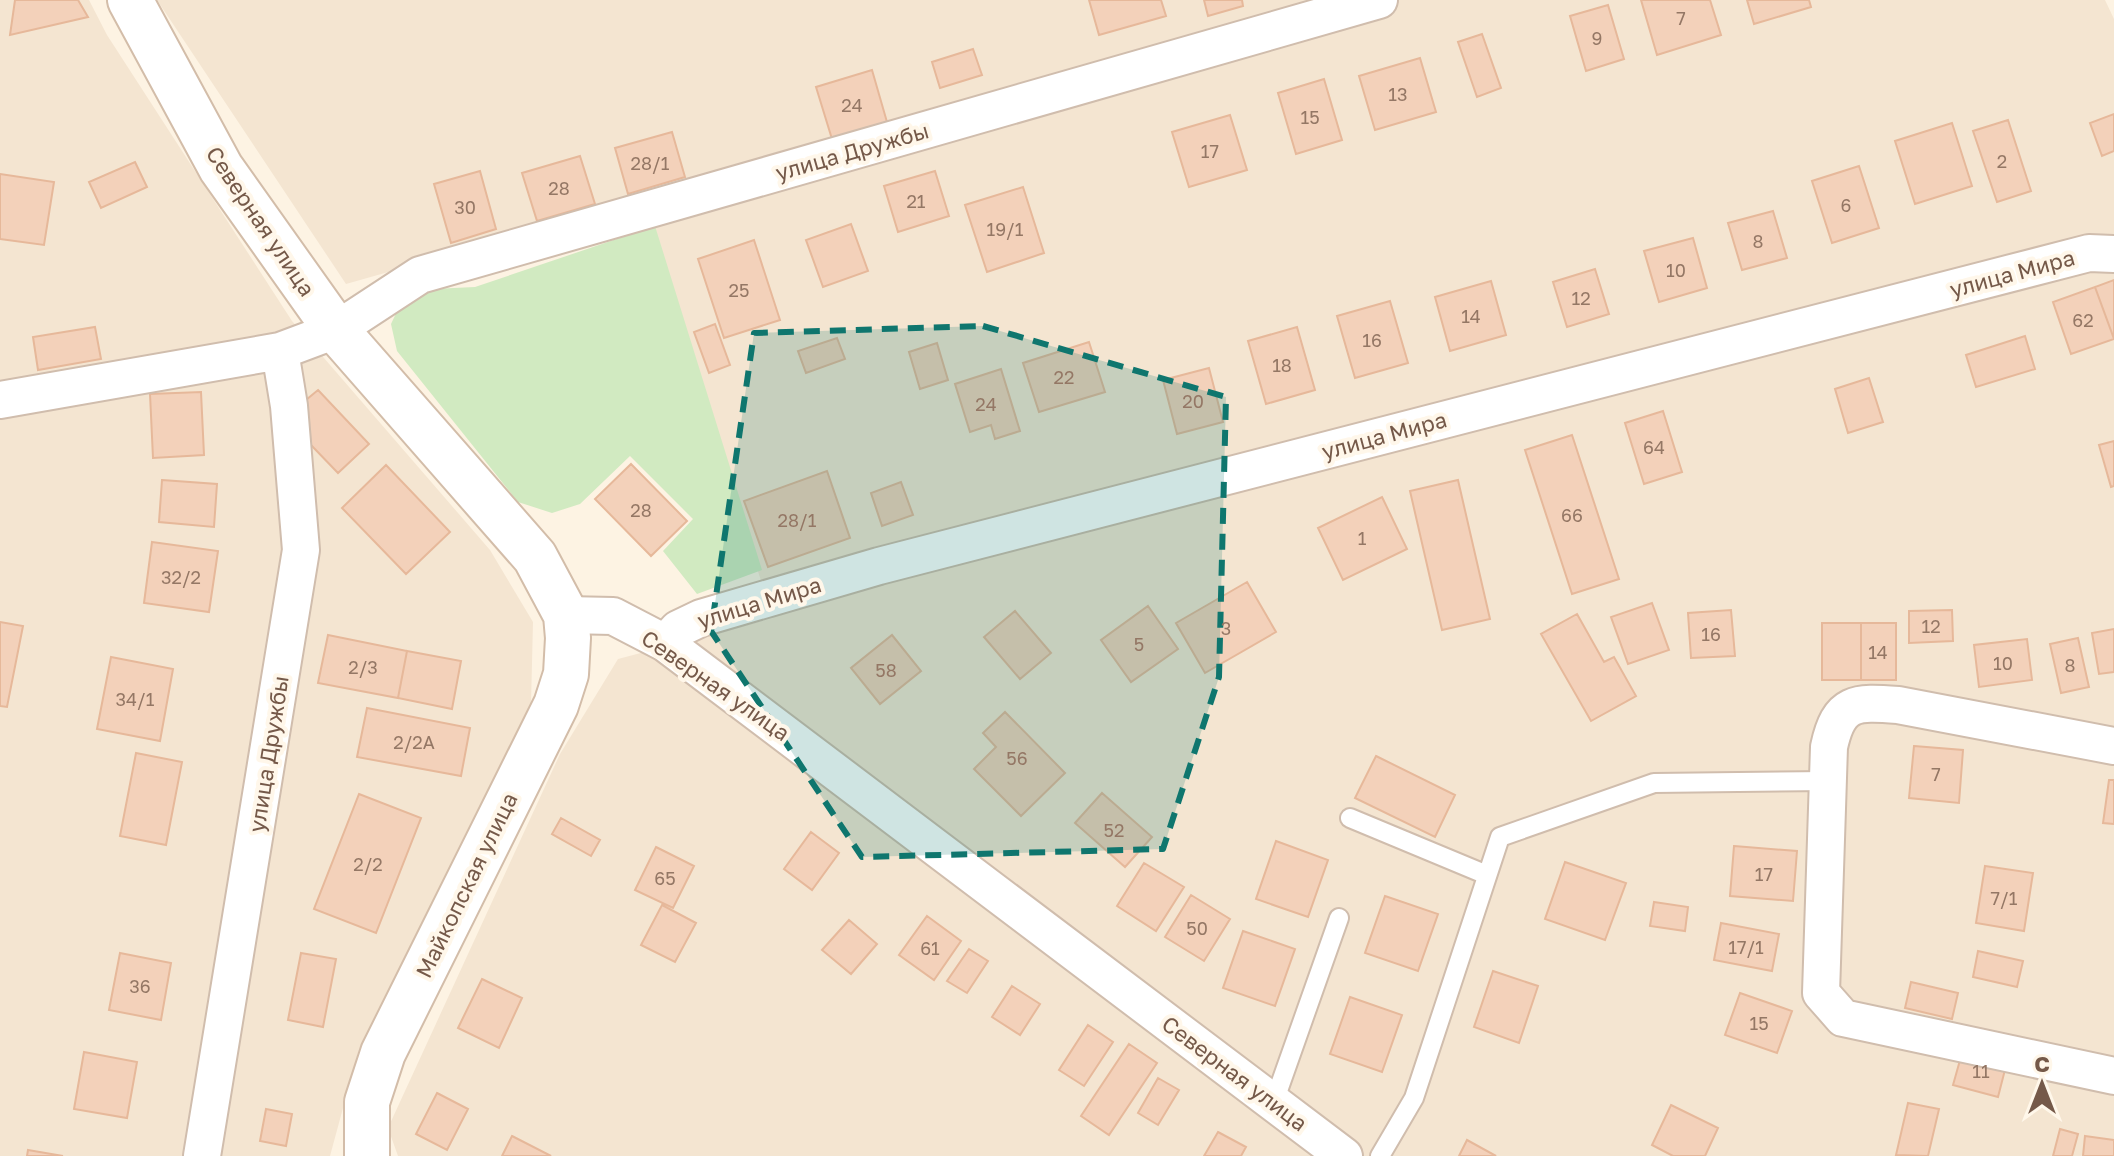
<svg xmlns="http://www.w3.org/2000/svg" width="2114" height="1156" font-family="'Golos Text',sans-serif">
<rect width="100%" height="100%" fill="#fdf3e3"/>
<path fill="#f4e5d1" d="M0,0h89l18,35 185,286 198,229 43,72 -2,82 -172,345 -29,107h-330z
M157,0h1948l9,19v1137h-1716l-10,-28 172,-374 58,-95 155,-41 -134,-417 -293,83z"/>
<path fill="#d1eac1" d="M655,226l107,344 -65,24 -34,-43 30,-32 -63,-63 -50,48 -28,9 -34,-11 -121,-151 -6,-27 9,-19 32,-16 43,-2z"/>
<path fill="#f3d1ba" stroke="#e6b89a" stroke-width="2" d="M15,0h63l10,17 -78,18z
M1089,0h72l5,16 -67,19z
M1204,0h38l1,6 -35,10z
M1641,0h69l11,35 -64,20z
M1747,0h62l2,7 -57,17z
M1608,5l16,54 -38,12 -16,-55z
M1482,34l19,54 -24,9 -19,-55z
M973,49l9,26 -42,13 -8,-26z
M1420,58l16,54 -61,18 -16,-54z
M872,70l15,52 -55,17 -16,-52z
M1324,79l18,61 -46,14 -18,-61z
M2114,114v37l-12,5 -12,-33z
M1230,115l17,55 -58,17 -17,-55z
M2008,120l23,71 -34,11 -24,-71z
M1952,123l20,63 -57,18 -20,-63z
M672,132l13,45 -57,17 -13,-46z
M580,156l15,48 -58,17 -15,-48z
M135,162l12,25 -46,21 -12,-26z
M1859,166l20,62 -47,15 -20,-62z
M480,171l16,58 -45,14 -17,-59z
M935,171l14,45 -51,16 -14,-46z
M0,174l54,8 -10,63 -44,-6z
M1023,187l21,66 -57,19 -22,-67z
M1773,211l14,47 -45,12 -14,-47z
M851,224l17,47 -45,16 -17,-47z
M1693,238l14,50 -48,14 -15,-51z
M754,240l26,80 -56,18 -26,-79z
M1595,269l14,45 -42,13 -14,-45z
M2114,280v59l-19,-52z
M1491,281l15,54 -56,16 -15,-54z
M2095,287l19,52 -43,15 -18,-52z
M1390,301l18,62 -53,15 -18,-62z
M715,324l15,41 -21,8 -15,-41z
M95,327l6,32 -63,11 -5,-33z
M1297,327l18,63 -49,14 -18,-63z
M2025,336l10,33 -59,18 -10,-32z
M837,338l8,21 -39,14 -8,-22z
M1089,342l16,50 -66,20 -16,-49z
M937,343l11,37 -28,9 -11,-37z
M1209,368l14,54 -46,12 -14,-54z
M1001,369l19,62 -25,8 -4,-14 -21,7 -15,-48z
M1869,378l14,44 -35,11 -13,-44z
M318,390l51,54 -31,29 -27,-28 -5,-45z
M201,392l3,63 -51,3 -3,-64z
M1663,411l19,61 -38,12 -19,-61z
M1572,435l47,144 -47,15 -47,-144z
M2114,441v45l-3,1 -12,-42z
M631,464l56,57 -36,35 -56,-57z
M386,465l64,67 -44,42 -64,-66z
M827,471l23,67 -82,29 -24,-66z
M162,480l55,4 -3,43 -55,-5z
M1458,480l32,139 -48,11 -32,-139z
M901,482l12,33 -31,11 -11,-33z
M1382,497l25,52 -64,31 -25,-52z
M152,542l66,9 -9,61 -65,-9z
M1247,582l29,50 -71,41 -29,-50z
M1652,603l17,47 -41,14 -17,-47z
M1148,606l30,43 -47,33 -30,-42z
M1731,610l4,46 -44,2 -3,-45z
M1952,610l1,31 -44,2v-32z
M1015,611l36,42 -31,26 -36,-42z
M1577,614l27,48 10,-5 22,39 -45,25 -50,-87z
M0,622l23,4 -16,81 -7,-1z
M1822,623h39v57h-39z
M1861,623h35v57h-35z
M2114,629v43l-15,2 -7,-41z
M328,635l79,16 -9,47 -80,-15z
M892,635l29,36 -41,33 -29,-36z
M2078,638l11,49 -28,6 -11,-49z
M2027,639l5,41 -53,7 -5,-42z
M407,651l54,10 -9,48 -54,-11z
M111,657l62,12 -13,72 -63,-12z
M367,708l103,20 -9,48 -104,-19z
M1005,712l60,61 -44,43 -47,-47 22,-22 -13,-14z
M1914,746l49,4 -4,53 -50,-5z
M136,753l46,9 -16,83 -46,-9z
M1376,756l79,39 -20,42 -80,-39z
M2109,780h5v44l-11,-1z
M1102,793l50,44 -27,30 -50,-44z
M359,794l62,24 -45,115 -62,-24z
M561,818l39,22 -9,16 -39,-22z
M811,832l28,21 -27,37 -28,-21z
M1276,841l52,19 -20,57 -52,-18z
M1734,846l63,5 -4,50 -63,-5z
M656,847l38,19 -21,42 -38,-18z
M1565,862l61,21 -21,57 -60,-21z
M1144,863l40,24 -28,44 -39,-25z
M1985,866l48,7 -9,58 -48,-8z
M1191,895l39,24 -26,42 -39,-24z
M1385,896l53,18 -20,57 -53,-18z
M1654,902l34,5 -3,24 -35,-5z
M662,905l34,18 -21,39 -34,-17z
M927,916l34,25 -27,39 -35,-25z
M849,920l28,24 -26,30 -29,-24z
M1721,923l58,11 -7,37 -58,-11z
M1243,931l52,18 -20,57 -52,-18z
M969,949l19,12 -21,32 -20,-12z
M1978,951l45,10 -6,26 -44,-10z
M120,953l51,10 -10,57 -52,-10z
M301,953l35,6 -13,68 -35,-7z
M1493,971l45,15 -19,57 -45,-16z
M482,979l40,19 -23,50 -41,-20z
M1911,982l47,11 -6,26 -47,-11z
M1012,986l28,18 -20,31 -28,-18z
M1740,993l52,18 -15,42 -52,-18z
M1350,997l52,18 -20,57 -52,-18z
M1088,1025l25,17 -29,44 -25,-16z
M1129,1044l28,19 -48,72 -28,-19z
M1964,1046l44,12 -10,39 -45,-12z
M84,1052l53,10 -10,56 -53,-9z
M1158,1078l21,12 -21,35 -20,-12z
M437,1093l31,16 -21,41 -31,-16z
M1908,1103l31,6 -11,47 -32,-1z
M1671,1105l47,23 -13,28h-32l-21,-11z
M266,1109l26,5 -6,32 -26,-5z
M2060,1129l18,5 -6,22h-19z
M1218,1132l28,15 -5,9h-37z
M512,1136l39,20h-49z
M2085,1136l29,4v16h-31z
M1467,1140l29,16h-37z
M28,1150l35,6h-36z"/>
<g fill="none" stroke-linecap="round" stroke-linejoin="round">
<g stroke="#d0bdad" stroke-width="22">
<path id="lane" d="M1350,818l137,57
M1274,1102l65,-184
M1380,1156l34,-58 86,-261 154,-54 174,-2"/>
</g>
<g stroke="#d0bdad" stroke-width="40">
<path id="street" d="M0,400l280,-49 56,-21 84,-55 959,-275
M566,615l47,1 52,27 679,513
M665,643l13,-14 23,-11 178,-52 1210,-313 25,1
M2114,746l-216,-41c-43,-3 -59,-4 -69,42l-8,246 22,25 271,58
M202,1156l99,-606 -12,-144 -9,-55"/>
</g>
<g stroke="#d3bda9" stroke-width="48">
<path id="secondary" d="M130,0l91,168 115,162 199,227 31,58 2,23 -2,36 -10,31 -173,348 -16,49v54"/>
</g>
<use href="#lane" stroke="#fff" stroke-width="18"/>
<use href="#street" stroke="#fff" stroke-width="36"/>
<use href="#secondary" stroke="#fff" stroke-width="44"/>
</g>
<path fill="#0f766e" fill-opacity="0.2" stroke="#0f766e" stroke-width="6" stroke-dasharray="16 10" stroke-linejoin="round" d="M983,326l243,71 -7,280 -56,172 -301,8 -151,-226 43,-298z"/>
<g text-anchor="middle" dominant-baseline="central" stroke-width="8" stroke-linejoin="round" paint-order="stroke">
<g font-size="18" fill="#947765">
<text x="1681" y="18">7</text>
<text x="1597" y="38">9</text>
<text x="1398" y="94">13</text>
<text x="852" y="105">24</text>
<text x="1310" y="117">15</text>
<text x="1210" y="151">17</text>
<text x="2002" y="161">2</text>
<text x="650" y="163">28/1</text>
<text x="559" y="188">28</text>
<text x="916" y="201">21</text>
<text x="1846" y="205">6</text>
<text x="465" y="207">30</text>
<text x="1005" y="229">19/1</text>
<text x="1758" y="241">8</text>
<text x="1676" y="270">10</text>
<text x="739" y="290">25</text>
<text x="1581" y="298">12</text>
<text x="1471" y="316">14</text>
<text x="2083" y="320">62</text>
<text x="1372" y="340">16</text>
<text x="1282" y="365">18</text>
<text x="1064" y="377">22</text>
<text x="1193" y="401">20</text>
<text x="986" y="404">24</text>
<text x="1654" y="447">64</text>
<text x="641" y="510">28</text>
<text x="1572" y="515">66</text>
<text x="797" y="520">28/1</text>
<text x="1362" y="538">1</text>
<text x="181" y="577">32/2</text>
<text x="1931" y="626">12</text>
<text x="1226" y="628">3</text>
<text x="1711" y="634">16</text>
<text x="1139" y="644">5</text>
<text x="1878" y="652">14</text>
<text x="2003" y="663">10</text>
<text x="2070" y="665">8</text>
<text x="363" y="667">2/3</text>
<text x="886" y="670">58</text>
<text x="135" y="699">34/1</text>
<text x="414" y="742">2/2А</text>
<text x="1017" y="758">56</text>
<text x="1936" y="774">7</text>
<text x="1114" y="830">52</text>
<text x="368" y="864">2/2</text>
<text x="1764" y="874">17</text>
<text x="665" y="878">65</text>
<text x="2004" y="898">7/1</text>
<text x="1197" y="928">50</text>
<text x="1746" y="947">17/1</text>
<text x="930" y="948">61</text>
<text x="140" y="986">36</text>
<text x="1759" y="1023">15</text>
<text x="1981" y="1071">11</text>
</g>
<g font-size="22" fill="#755949" stroke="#fff7ea">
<text transform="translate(852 151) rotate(-16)">улица Дружбы</text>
<text transform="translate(261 221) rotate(56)">Северная улица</text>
<text transform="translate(2012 273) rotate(-15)">улица Мира</text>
<text transform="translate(1384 435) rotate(-15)">улица Мира</text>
<text transform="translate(759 602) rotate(-17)">улица Мира</text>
<text transform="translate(716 685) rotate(35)">Северная улица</text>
<text transform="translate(268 754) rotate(-81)">улица Дружбы</text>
<text transform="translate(466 885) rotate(-64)">Майкопская улица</text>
<text transform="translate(1235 1073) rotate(37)">Северная улица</text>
</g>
</g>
<g transform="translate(2042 1084)" stroke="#fff7ea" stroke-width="6" paint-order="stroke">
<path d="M0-6L14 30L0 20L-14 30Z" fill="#755949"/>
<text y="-12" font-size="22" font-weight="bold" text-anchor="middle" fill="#755949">С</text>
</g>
</svg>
